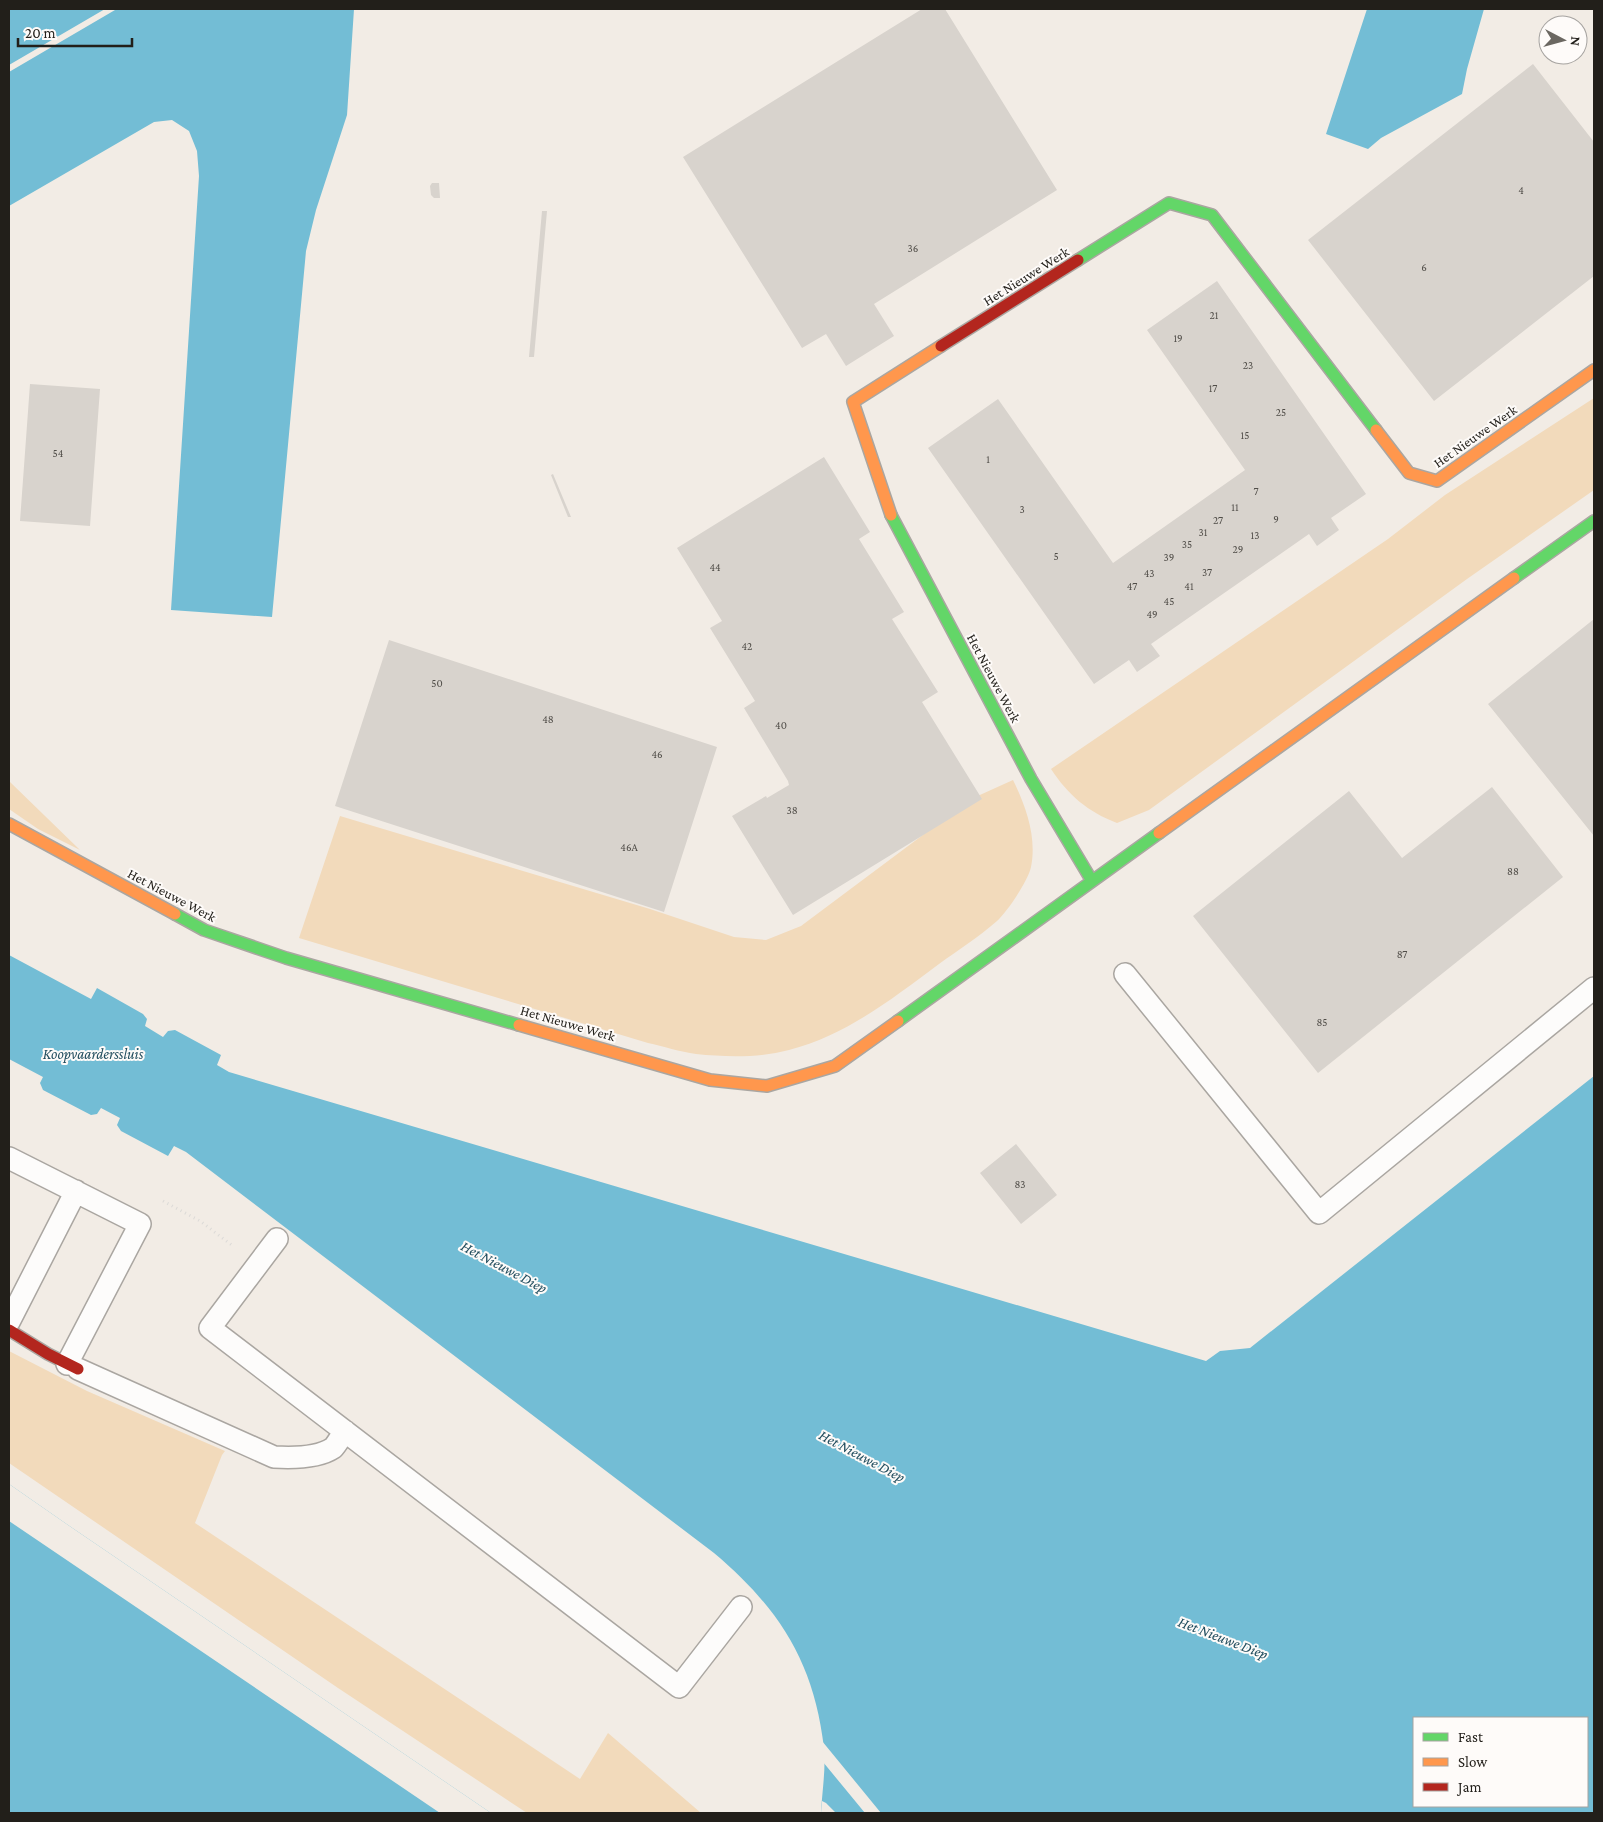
<svg xmlns="http://www.w3.org/2000/svg" width="1603" height="1822" font-family="'Crimson Pro',serif">
<rect width="100%" height="100%" fill="#f2ece5"/>
<path fill="#f2dabb" d="M1594,398v92l-127,89 -318,231 -32,13c-29,-11 -49,-28 -66,-54l337,-230 57,-44z
M1013,780c13,27 24,57 18,87 -3,14 -24,45 -34,54 -18,16 -39,29 -58,43 -46,34 -92,71 -150,86 -30,8 -63,7 -93,4 -16,-2 -33,-8 -48,-11l-349,-105 41,-122 310,93 84,28 32,3 35,-14 170,-127z
M9,781l71,69 -42,-21 -29,-20z
M9,1351l78,40 138,60 -3,4 -27,68 385,256 28,-46 93,80h-174l-189,-125 -329,-225z"/>
<path fill="#73bdd5" fill-rule="evenodd" d="M9,9h345l-7,106 -31,95 -10,41 -34,366 -101,-7 28,-434 -2,-25 -8,-20 -17,-11 -18,2 -145,84z
M1367,9h117l-17,60 -5,25 -81,44 -13,11 -42,-15z
M9,955l82,44 6,-11 46,26 4,5 -2,7 18,11 5,-6 7,-1 46,25 -4,10 12,7 977,289 14,-10 30,-3 344,-272v737h-773c1,-21 5,-44 3,-65 -10,-86 -45,-140 -110,-195l-528,-401 -12,-6 -6,10 -47,-25 -4,-6 3,-7 -19,-10 -4,6 -6,1 -48,-25 -3,-7 3,-6 -34,-18zM1414,1718h173v88h-173z
M9,1484l59,41 423,288h-482z"/>
<path fill="#f2ece5" d="M105,9h9l1,1 -106,62v-7z
M9,1484l59,41 423,288h-51l-431,-292z
M822,1741l59,72h-16l-42,-51z
M822,1801l4,2 10,10h-15z"/>
<path fill="#d8d3cd" d="M922,9h23l112,181 -183,114 20,32 -48,30 -20,-32 -24,14 -119,-191z
M1533,64l61,78v134l-160,125 -126,-161z
M432,183h7l1,15h-6l-3,-3 -1,-9z
M542,211h5l-13,146h-5z
M1217,281l149,213 -35,24 8,12 -22,16 -8,-12 -158,110 9,12 -23,16 -8,-12 -35,24 -166,-236 70,-49 115,164 132,-93 -98,-140z
M30,384l70,5 -10,137 -70,-5z
M824,457l46,75 -11,7 45,73 -12,7 46,73 -16,10 60,97 -189,116 -61,-99 34,-20 1,2 22,-13 -1,-4 -44,-73 11,-7 -45,-73 12,-7 -45,-73z
M553,474l18,43h-3l-17,-42z
M1594,619v217l-106,-132z
M389,640l328,107 -53,165 -329,-106z
M1492,787l71,90 -245,196 -125,-157 156,-125 53,67z
M1016,1144l41,51 -36,29 -41,-51z"/>
<g fill="none" stroke-linecap="round" stroke-linejoin="round">
<g stroke="#aaa6a1" stroke-width="24">
<path id="lane" d="M1125,974l194,239 275,-225
M9,1158l131,66 -73,140
M277,1239l-67,89 469,359 62,-80
M9,1322l67,-131
M78,1369l196,88c17,1 44,1 59,-9 4,-4 8,-12 12,-17"/>
</g>
<g stroke="#aaa6a1" stroke-width="14">
<path id="fast" d="M1078,260l91,-57 43,12 164,215
M891,515l140,264 61,102
M1514,578l80,-57
M175,914l29,16 82,28 233,67
M898,1021l261,-188"/>
</g>
<g stroke="#aaa6a1" stroke-width="14">
<path id="slow" d="M1376,430l33,43 28,8 157,-111
M891,515l-38,-113 88,-56
M9,824l166,90
M1159,833l355,-255
M519,1025l191,55 57,6 68,-20 63,-45"/>
</g>
<g stroke="#aaa6a1" stroke-width="14">
<path id="jam" d="M941,346l137,-86
M9,1330l39,24 30,15"/>
</g>
<path stroke="#dcdad7" stroke-width="3" stroke-dasharray="1 4" stroke-linecap="butt" d="M163,1201l37,20 33,25"/>
<use href="#lane" stroke="#fdfcfb" stroke-width="21"/>
<use href="#fast" stroke="#63d668" stroke-width="11"/>
<use href="#slow" stroke="#ff974d" stroke-width="11"/>
<use href="#jam" stroke="#b3261e" stroke-width="11"/>
</g>
<g text-anchor="middle" dominant-baseline="central" stroke-width="4" stroke-linejoin="round" paint-order="stroke">
<g font-size="11" fill="#504d48">
<text x="1521" y="190">4</text>
<text x="913" y="248">36</text>
<text x="1424" y="267">6</text>
<text x="1214" y="315">21</text>
<text x="1178" y="338">19</text>
<text x="1248" y="365">23</text>
<text x="1213" y="388">17</text>
<text x="1281" y="412">25</text>
<text x="1245" y="435">15</text>
<text x="58" y="453">54</text>
<text x="988" y="459">1</text>
<text x="1256" y="491">7</text>
<text x="1235" y="507">11</text>
<text x="1022" y="509">3</text>
<text x="1276" y="519">9</text>
<text x="1218" y="520">27</text>
<text x="1203" y="532">31</text>
<text x="1255" y="535">13</text>
<text x="1187" y="544">35</text>
<text x="1238" y="549">29</text>
<text x="1056" y="556">5</text>
<text x="1169" y="557">39</text>
<text x="715" y="567">44</text>
<text x="1207" y="572">37</text>
<text x="1149" y="573">43</text>
<text x="1132" y="586">47</text>
<text x="1189" y="586">41</text>
<text x="1169" y="601">45</text>
<text x="1152" y="614">49</text>
<text x="747" y="646">42</text>
<text x="437" y="683">50</text>
<text x="548" y="719">48</text>
<text x="781" y="725">40</text>
<text x="657" y="754">46</text>
<text x="792" y="810">38</text>
<text x="629" y="847">46A</text>
<text x="1513" y="871">88</text>
<text x="1402" y="954">87</text>
<text x="1322" y="1022">85</text>
<text x="1020" y="1184">83</text>
</g>
<g font-size="14" fill="#221f1a" stroke="#fefbf9">
<text transform="translate(1026 276) rotate(-32)">Het Nieuwe Werk</text>
<text transform="translate(1475 436) rotate(-35)">Het Nieuwe Werk</text>
<text transform="translate(994 678) rotate(62)">Het Nieuwe Werk</text>
<text transform="translate(172 895) rotate(28)">Het Nieuwe Werk</text>
<text transform="translate(568 1023) rotate(16)">Het Nieuwe Werk</text>
</g>
<g font-size="15" font-style="italic" fill="#214d5e" stroke="#fefbf9">
<text x="93" y="1054">Koopvaarderssluis</text>
<text transform="translate(504 1267) rotate(28)">Het Nieuwe Diep</text>
<text transform="translate(862 1456) rotate(28)">Het Nieuwe Diep</text>
<text transform="translate(1223 1638) rotate(21)">Het Nieuwe Diep</text>
</g>
</g>
<rect width="1603" height="1822" fill="none" stroke="#221f1a" stroke-width="20"/>
<rect x="1413" y="1717" width="175" height="90" fill="#fefbf9" stroke="#a6a3a0"/>
<rect x="1423" y="1733" width="25" height="8" fill="#63d668" stroke="#a6a3a0"/>
<text x="1458" y="1742" font-size="15" fill="#221f1a">Fast</text>
<rect x="1423" y="1758" width="25" height="8" fill="#ff974d" stroke="#a6a3a0"/>
<text x="1458" y="1767" font-size="15" fill="#221f1a">Slow</text>
<rect x="1423" y="1783" width="25" height="8" fill="#b3261e" stroke="#a6a3a0"/>
<text x="1458" y="1792" font-size="15" fill="#221f1a">Jam</text>
<g transform="translate(1563 40) rotate(96)"><circle r="24" fill="#fefbf9" stroke="#a6a3a0"/>
<path d="M0-4L9 19L0 12L-9 19Z" fill="#6b6761"/>
<text y="-8" font-size="14" font-weight="bold" text-anchor="middle" fill="#221f1a">N</text>
</g>
<path d="M18 38v8h114v-8" fill="none" stroke="#221f1a" stroke-width="2.5"/>
<text x="25" y="38" font-size="15" fill="#221f1a" stroke="#fefbf9" stroke-width="4" paint-order="stroke">20 m</text>
</svg>
